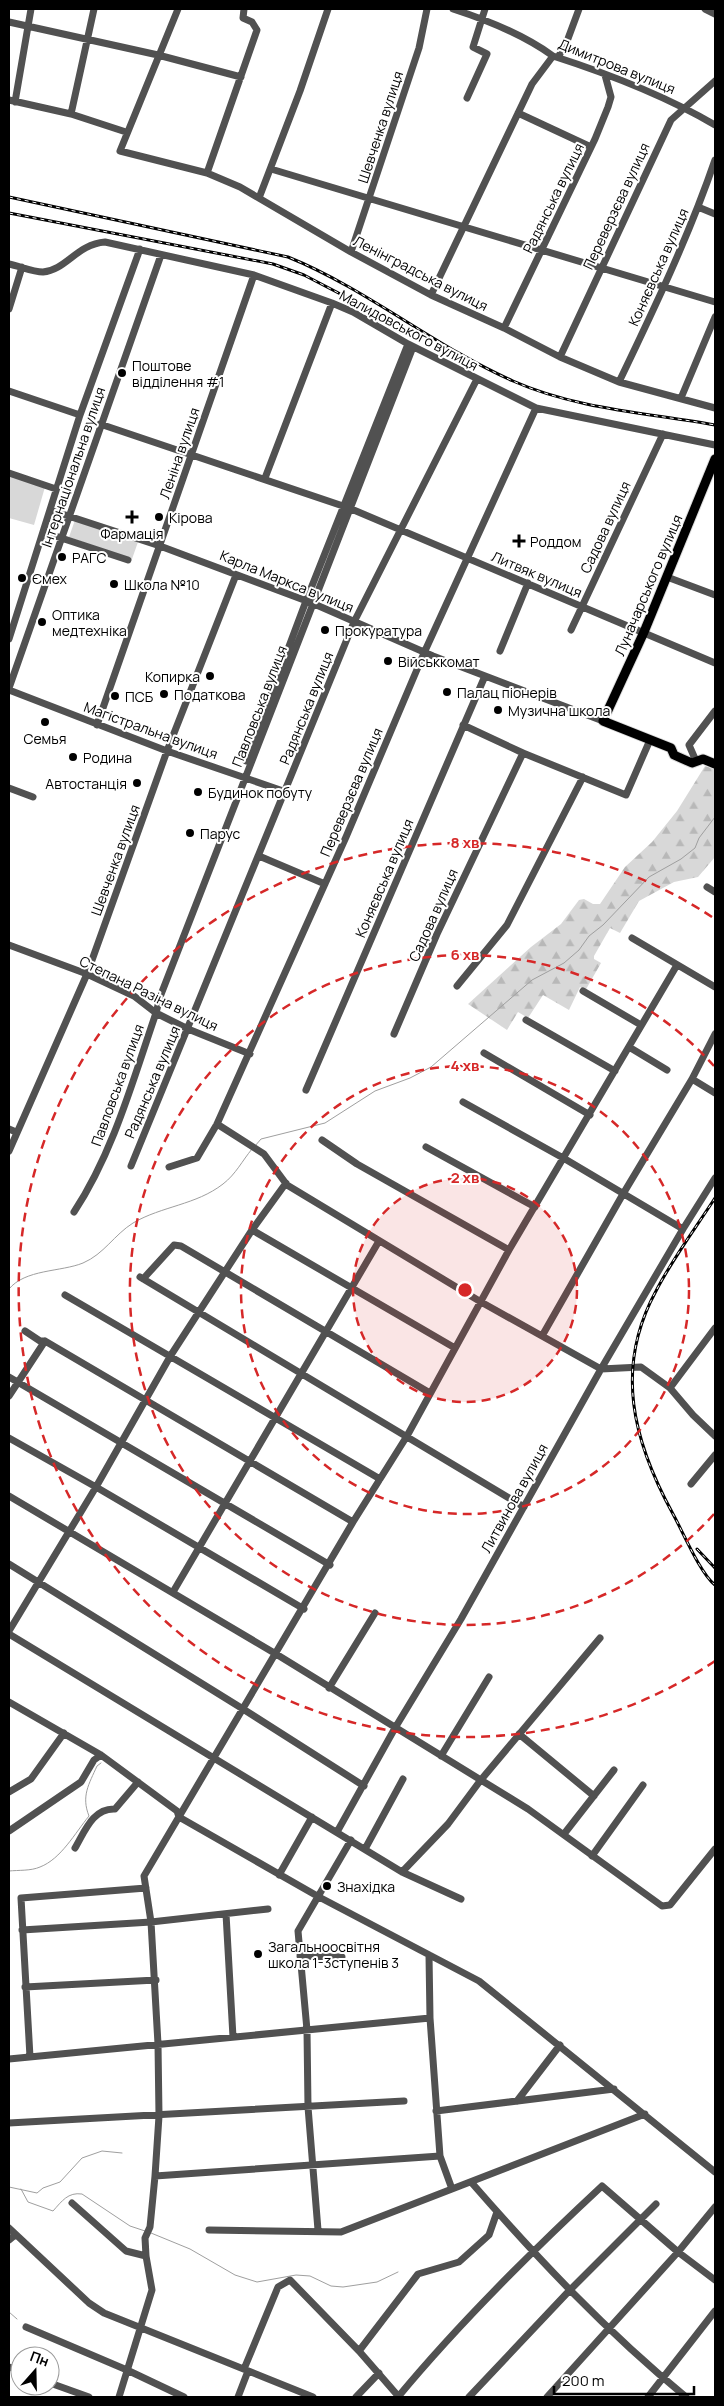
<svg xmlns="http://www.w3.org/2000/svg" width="724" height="2406" font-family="Manrope,sans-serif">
<defs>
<pattern id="forest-firs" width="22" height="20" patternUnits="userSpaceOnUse" patternTransform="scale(1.25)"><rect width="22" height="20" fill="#d8d8d8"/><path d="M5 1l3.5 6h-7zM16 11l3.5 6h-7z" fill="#b8b8b8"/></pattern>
</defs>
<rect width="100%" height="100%" fill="#fff"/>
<path fill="#d8d8d8" d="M9,475l36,12 -11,38 -25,-7z
M75,520l63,22 -6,17 -63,-22z"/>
<path fill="url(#forest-firs)" d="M705,766l10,3v88l-17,20 -24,5 -35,19 -19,32 -10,-5 -16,28v3l7,4 -16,28 -5,-4 -11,23 -26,-15 -15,23 -10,-6 -11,18 -39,-26 63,-57 30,-23 18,-24 5,-1 9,5h7l25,-37 27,-25 25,-31z"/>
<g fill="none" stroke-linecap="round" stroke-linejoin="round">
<path stroke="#9f9f9f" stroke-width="1" d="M255,1146l6,-7 64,-16 50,-32 35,-13 21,-11 101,-87 32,-17 15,-13 10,-14 14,-11 46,-48 32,-18 14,-11 4,-10 16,-21
M9,1289c16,-20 52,-17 74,-26 21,-9 31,-28 50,-40 29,-17 63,-18 90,-39 13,-10 19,-23 29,-35
M9,1871c10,-1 22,0 31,-4 21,-8 35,-34 49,-51 -8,-20 0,-32 8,-50l4,-3
M9,2187l28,6 6,-5 17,-6 22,-24 20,-7 20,2
M21,2189l7,13 25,9c9,-10 15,-19 29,-17l48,32 15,5
M151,2233l39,16 45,26 22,7 39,-7 14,1 21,10 12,1 34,-5 21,-10
M9,2312l8,7"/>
<g stroke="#dbdbdb" stroke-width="11">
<path id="major" d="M715,459l-71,173 -41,89 68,27 3,7 18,8 11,-4 12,5"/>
</g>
<path stroke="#515151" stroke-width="7" d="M178,9l-58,142 87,22 33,14 111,65 80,43 73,33 56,29 59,25 96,26
M453,9c34,11 71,26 100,47 56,18 111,39 162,69
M705,9l10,5
M9,22l149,33 83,22
M558,57l8,-13 13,-35
M467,98l20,-44 -14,-7 12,-38
M9,100l62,14 55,18
M15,102l16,-93
M518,113l73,34
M71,114l23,-105
M271,169l444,133
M207,173l50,-143 -5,-8 -9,-4 1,-9
M259,198l41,-107 28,-82
M698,207l17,7
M351,252l68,-204 8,-39
M9,264c10,2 24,8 34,8 23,-2 34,-28 62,-30l149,33 78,28 21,9 55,32 128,64 179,37
M431,295l101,-211 21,-28
M9,309l13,-42
M504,328l91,-189 13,-32 3,-10 -6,-22
M560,357l111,-237 44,-39
M619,382c35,-73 70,-146 96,-222
M9,391l71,24
M681,398l34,-81
M100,424l249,84 366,155
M9,473l47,16
M265,478l67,-175
M50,510l110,36 152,57 121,53 170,65
M43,532l85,28
M667,577l48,18
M571,630l92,-196
M9,639l71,-224 60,-166
M500,651l28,-68
M9,688l152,-433
M9,690l158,61 119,41
M97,725l157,-450
M463,725l60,28 103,42 24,-55
M246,761l60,-160 102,-257
M696,761l-7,-16 26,-34
M9,788l24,9
M259,856l66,28
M707,887l8,5
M632,938l83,49
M9,945l78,29 47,22 22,17 32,16 62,25
M457,986l50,-61 76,-148
M583,991l58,34
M526,1020l89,51
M394,1034l43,-100 86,-181
M629,1047l38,23
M484,1053l106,62
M692,1079l23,14
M306,1090l179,-414
M463,1102l102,57 118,70
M217,1124l47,30 23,31 194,117 120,67 40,-2 29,21 23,27 22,21
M9,1129l7,3
M322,1140l35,24 152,86
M426,1147l109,60
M9,1151l78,-177 80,-223 69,-176
M131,1166l223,-544 123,-243
M169,1167l28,-9 20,-34 129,-287 78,-184 112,-245
M74,1212c39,-59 59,-132 82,-199l4,-16 253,-650
M252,1230l34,-47
M140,1277l384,230
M143,1279l31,-34 7,1 249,147
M65,1295l315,184
M25,1331l15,10h5l308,181
M542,1336l81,-142 69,-115 23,-45
M9,1377l321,188
M670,1388l45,-60
M9,1396l36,-55
M9,1438l87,49 208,122
M691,1484l24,-29
M9,1496l267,158 252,155 134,97 8,-1 45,-56
M9,1564l234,145 121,77
M173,1592l206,-351
M9,1631l87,-144 75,-132 81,-125 203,118
M9,1634l393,238 59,27
M329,1688l46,-75
M9,1702l92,53 76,56 2,6 140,80 160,84 236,191
M519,1734l75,62
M441,1756l48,-79
M9,1792l22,-13 33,-46
M9,1831l72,-49 13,-22 7,-5
M337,1832l58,-104 66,-109 140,-250 82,-140 32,-51
M564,1834l50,-64
M75,1848c10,-17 18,-40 40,-39l23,-27
M365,1849l38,-70
M592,1856l51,-71
M402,1872l46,-48 32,-43 120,-143
M279,1875l33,-58
M226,1914l7,123
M22,1930l129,-8 117,-13
M429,1955l1,63 10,138 12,33
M300,1956l42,1
M25,1987l131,-7
M30,2057l-9,-159 125,-10
M9,2059l421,-41
M517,2101l43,-56
M436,2111l178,-22
M9,2123l395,-22
M155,2176l285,-20
M471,2182c68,78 135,149 215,215
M72,2203l54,48 20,5
M9,2228l80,75 15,10 209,84
M209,2230l132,2 304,-118
M318,2230l-10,-123 -1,-77 -9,-99 53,-91
M9,2240l6,-5
M26,2327l101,43 57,27
M359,2351l59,-77 41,-12 30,-27 8,-23
M9,2367l11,4
M244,2369l34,-82 12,-7 69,71 40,46
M50,2383l39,14
M119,2397l33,-107 -6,-34 -1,-18 5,-11 5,-51 4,-60 -1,-72 -7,-122 -7,-46 209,-354 54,-86 102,-186 168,-285
M238,2397l10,-26
M356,2397l23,-24
M398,2397c63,-76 133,-145 204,-211l76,66 37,28
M469,2397l100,-106 87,-87
M547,2397l131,-145 37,-45
M648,2397l67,-86"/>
<use href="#major" stroke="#000" stroke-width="9"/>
<g stroke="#000" stroke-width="3">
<path id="rail" d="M9,197l279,60c79,32 146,89 225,124 63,28 135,32 202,44
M9,213l264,51 31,11 69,36
M715,1198c-20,31 -42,60 -59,93 -42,77 -23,150 17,223 10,18 27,59 42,71
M697,1549l18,19"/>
</g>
<use href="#rail" stroke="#fff" stroke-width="1" stroke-dasharray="4" stroke-linecap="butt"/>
</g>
<circle cx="465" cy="1290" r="112" fill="#d62828" fill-opacity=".12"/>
<g fill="none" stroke="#d62828" stroke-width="2.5" stroke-dasharray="9 6">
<circle cx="465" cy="1290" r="112"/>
<circle cx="465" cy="1290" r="224"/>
<path d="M714 1514A335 335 0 1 1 714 1066"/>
<path d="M715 1661A447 447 0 1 1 715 919"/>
</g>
<g fill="#000" stroke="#fff" stroke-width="2">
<circle cx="122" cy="373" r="5"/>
<path d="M129.5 509.5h5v5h5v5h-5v5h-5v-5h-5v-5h5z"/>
<circle cx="159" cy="517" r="5"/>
<path d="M516.5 533.5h5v5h5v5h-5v5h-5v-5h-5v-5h5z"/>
<circle cx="62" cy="557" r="5"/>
<circle cx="22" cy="578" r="5"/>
<circle cx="114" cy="584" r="5"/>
<circle cx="42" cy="622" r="5"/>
<circle cx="325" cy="630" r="5"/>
<circle cx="388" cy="661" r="5"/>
<circle cx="210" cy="676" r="5"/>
<circle cx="447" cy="692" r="5"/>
<circle cx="164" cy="694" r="5"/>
<circle cx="115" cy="696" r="5"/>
<circle cx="498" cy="710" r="5"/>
<circle cx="45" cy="722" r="5"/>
<circle cx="73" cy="757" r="5"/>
<circle cx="137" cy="783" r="5"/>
<circle cx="198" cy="792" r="5"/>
<circle cx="190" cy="833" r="5"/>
<circle cx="327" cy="1886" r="5"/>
<circle cx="258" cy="1954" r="5"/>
</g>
<g text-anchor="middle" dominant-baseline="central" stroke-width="4" stroke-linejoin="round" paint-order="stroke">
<g font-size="14" fill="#000" stroke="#fff">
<text transform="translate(617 66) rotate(22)">Димитрова вулиця</text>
<text transform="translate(380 127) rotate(-72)">Шевченка вулиця</text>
<text transform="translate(553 198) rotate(-64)">Радянська вулиця</text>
<text transform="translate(616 206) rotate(-65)">Переверзєва вулиця</text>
<text transform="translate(658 267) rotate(-66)">Коняєвська вулиця</text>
<text transform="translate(421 273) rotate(27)">Ленінградська вулиця</text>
<text transform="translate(409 330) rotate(28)">Малидовського вулиця</text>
<text transform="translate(179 453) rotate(-71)">Леніна вулиця</text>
<text transform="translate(73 467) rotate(-71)">Інтернаціональна вулиця</text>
<text transform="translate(605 527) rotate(-65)">Садова вулиця</text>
<text transform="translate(537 574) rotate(23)">Литвяк вулиця</text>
<text transform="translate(287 581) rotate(22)">Карла Маркса вулиця</text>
<text transform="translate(648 585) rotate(-67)">Луначарського вулиця</text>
<text transform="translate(259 706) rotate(-69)">Павловська вулиця</text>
<text transform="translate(306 708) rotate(-68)">Радянська вулиця</text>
<text transform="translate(151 730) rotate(20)">Магістральна вулиця</text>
<text transform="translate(351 792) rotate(-67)">Переверзєва вулиця</text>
<text transform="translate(115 860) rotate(-70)">Шевченка вулиця</text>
<text transform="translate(384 878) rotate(-67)">Коняєвська вулиця</text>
<text transform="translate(433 915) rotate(-66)">Садова вулиця</text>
<text transform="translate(149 993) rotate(26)">Степана Разіна вулиця</text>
<text transform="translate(152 1082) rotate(-67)">Радянська вулиця</text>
<text transform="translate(117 1085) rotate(-70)">Павловська вулиця</text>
<text transform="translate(514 1498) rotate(-61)">Литвинова вулиця</text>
</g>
<g font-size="14" fill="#000" stroke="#fff" text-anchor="start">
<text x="132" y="365">Поштове<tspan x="132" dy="16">відділення #1</tspan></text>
<text x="169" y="517">Кірова</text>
<text x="132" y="533" text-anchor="middle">Фармація</text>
<text x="530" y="541">Роддом</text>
<text x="72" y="557">РАГС</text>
<text x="32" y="578">Ємех</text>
<text x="124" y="584">Школа №10</text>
<text x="52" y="614">Оптика<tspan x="52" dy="16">медтехніка</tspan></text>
<text x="335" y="630">Прокуратура</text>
<text x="398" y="661">Військкомат</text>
<text x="200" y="676" text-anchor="end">Копирка</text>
<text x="457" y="692">Палац піонерів</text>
<text x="174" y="694">Податкова</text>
<text x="125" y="696">ПСБ</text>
<text x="508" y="710">Музична школа</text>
<text x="45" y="738" text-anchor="middle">Семья</text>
<text x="83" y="757">Родина</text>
<text x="127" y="783" text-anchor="end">Автостанція</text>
<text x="208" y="792">Будинок побуту</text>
<text x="200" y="833">Парус</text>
<text x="337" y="1886">Знахідка</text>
<text x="268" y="1946">Загальноосвiтня<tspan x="268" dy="16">школа 1-3ступенiв 3</tspan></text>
</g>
</g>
<circle cx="465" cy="1290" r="8" fill="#d62828" stroke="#fff" stroke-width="2.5"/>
<g font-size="15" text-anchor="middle" font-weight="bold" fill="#d62828" stroke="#fff" stroke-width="4" stroke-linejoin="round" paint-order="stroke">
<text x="465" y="848">8 хв</text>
<text x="465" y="960">6 хв</text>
<text x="465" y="1071">4 хв</text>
<text x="465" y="1183">2 хв</text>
</g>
<rect width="724" height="2406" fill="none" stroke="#000000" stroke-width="20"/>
<g transform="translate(35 2371) rotate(20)"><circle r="24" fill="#ffffff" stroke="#999999"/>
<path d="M0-4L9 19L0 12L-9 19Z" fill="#000000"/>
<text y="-8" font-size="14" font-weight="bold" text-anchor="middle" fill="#000000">Пн</text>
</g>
<path d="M554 2386v8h140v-8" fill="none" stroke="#000000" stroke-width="2.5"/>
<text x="562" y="2386" font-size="15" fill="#000000" stroke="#ffffff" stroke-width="4" paint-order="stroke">200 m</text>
</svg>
